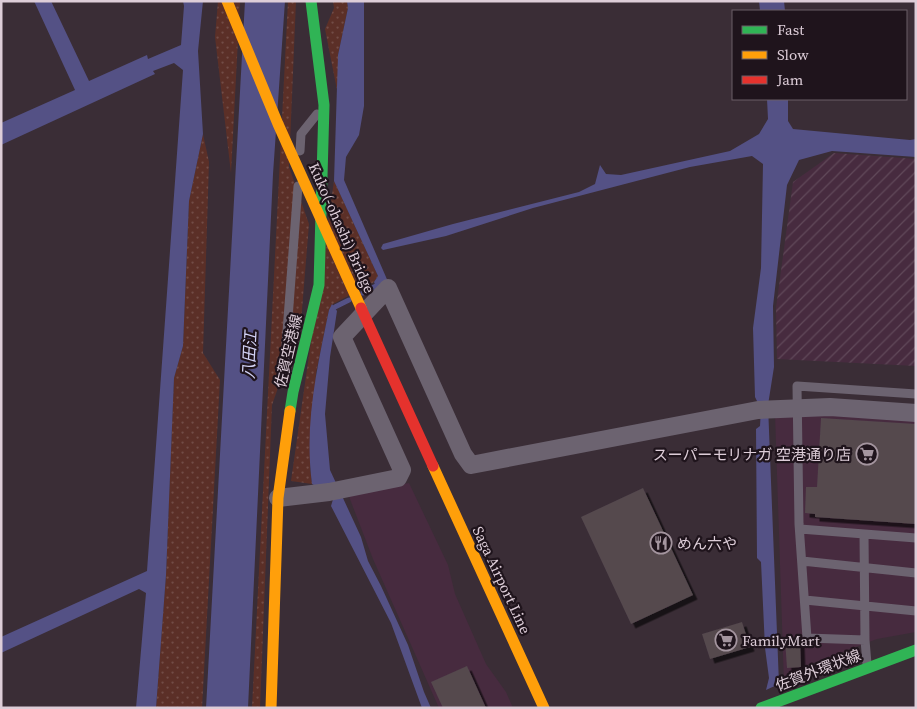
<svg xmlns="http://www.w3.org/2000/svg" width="917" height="709" font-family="'Source Serif 4','Noto Sans JP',serif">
<defs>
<pattern id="industrial-furrows" width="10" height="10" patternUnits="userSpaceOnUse" patternTransform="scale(1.25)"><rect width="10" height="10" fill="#472b3f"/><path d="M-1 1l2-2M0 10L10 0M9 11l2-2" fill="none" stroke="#61495a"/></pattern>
<pattern id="grass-dots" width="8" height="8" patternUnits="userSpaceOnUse" patternTransform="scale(1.25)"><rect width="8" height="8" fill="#5b2f27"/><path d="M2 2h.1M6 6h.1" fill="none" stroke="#724c46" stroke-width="1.8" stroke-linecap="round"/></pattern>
<filter id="shadow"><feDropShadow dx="4.5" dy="4.5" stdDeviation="0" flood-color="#0009"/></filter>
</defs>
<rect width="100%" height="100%" fill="#3a2d36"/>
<path fill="#472b3f" d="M775,414l141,4v214l-39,7 -72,27 -21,18z
M409,483l39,82 7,29 31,70 20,28 7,16h-74l-66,-149 -25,-65z"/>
<path fill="url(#industrial-furrows)" d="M834,153l82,6v207l-139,-7 -1,-51 17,-126z"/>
<path fill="url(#grass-dots)" d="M218,1h22l-9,172 -16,-136z
M288,1h8l-7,166 20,57 -8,98 -29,83 -12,303h-8z
M333,1h14l1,7 -10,47v40l-13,-66 9,-21z
M203,134l6,28 -6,191 17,27 -18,328h-46l10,-133 8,-197 9,-32 6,-145z
M334,181l44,95 -4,6 -41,22 -4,6 -13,63 -6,95 2,16 -21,-3z"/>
<path fill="#545185" d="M34,1h17l38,80 58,-26 1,4 33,-14 3,-39 -1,-5h20l-5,50 5,83 -14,67 -6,145 -9,32 -8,197 -10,133h-20l10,-115 -7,-4 -138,64v-16l146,-66 36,-501 -9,-7 -21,8 2,3 -154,71v-22l74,-33z
M245,1h40l-12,173 -25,534h-42z
M347,1h17v105l-5,29 -13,22 -2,23 45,104 -12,5 -3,-7 4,-6 -44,-95 4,-126 10,-47z
M759,1h25l1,10h-25z
M767,99h21v22l5,8 117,11 6,-1v18l-84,-6 -33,9 -12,25 -14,121 1,61 -6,38 11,279 -13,6 3,-12 -4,-30 -4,-86 -4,-4 -1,-129 4,-3 1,-17 -6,-12 -2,-69 8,-60 2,-104 -11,-8 -62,11 -157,41 -87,28 -63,14 -2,-2 2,-4 70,-20 126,-32 16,-8 5,-19 6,9 15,1 109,-24 29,-17 9,-15z
M332,304l5,7 -7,46 -5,57 5,56 31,67 7,24 13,25 27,59 16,47 7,16h-9l-31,-85 -60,-117 3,-10 -22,-12c-8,-60 5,-116 17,-174z"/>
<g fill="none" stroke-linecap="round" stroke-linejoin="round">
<path stroke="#545185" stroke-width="5" d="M363,293l13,-7
M335,307l14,-7"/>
</g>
<path fill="#54484e" filter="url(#shadow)" d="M821,418l95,6v100l-101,-7v-3l-10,-1 1,-26h11z
M643,488l50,107 -62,29 -50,-107z
M742,622l8,25 -40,12 -8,-25z
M785,640h15l1,27 -14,1z
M467,666l19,42h-43l-12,-26z"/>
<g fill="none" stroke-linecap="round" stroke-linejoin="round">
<path stroke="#6c6370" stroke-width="9" d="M300,151l1,-17 16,-20
M288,373l-3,-15 13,-172
M800,529l116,9
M864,534l1,106 2,24
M802,561l114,12
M805,600l111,11
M865,640l-58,-2 -8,-114 -2,-138 119,8"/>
<path stroke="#6c6370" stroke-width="18" d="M278,498l51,-6 69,-14 4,-8 -60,-133 46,-49 75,166 8,11 287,-55 72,-3 86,6"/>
<path stroke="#30b455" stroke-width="11" d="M290,411l3,-19 26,-107 5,-180 -13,-104
M761,708l155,-58"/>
<path stroke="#ff9f0a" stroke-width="11" d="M433,466l111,242
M271,708l7,-210 12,-87"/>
<path stroke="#ff9f0a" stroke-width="11" d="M227,1l51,123 83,184"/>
<path stroke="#e5322d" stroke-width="11" d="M361,308l72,158"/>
</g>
<defs>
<g id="supermarket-ring" transform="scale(1.125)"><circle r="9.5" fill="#1f141c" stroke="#a4959f" stroke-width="1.5"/><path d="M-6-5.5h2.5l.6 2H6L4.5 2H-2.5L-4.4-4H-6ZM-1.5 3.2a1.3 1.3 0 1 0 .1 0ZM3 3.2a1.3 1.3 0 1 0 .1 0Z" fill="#a4959f"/></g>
<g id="restaurant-ring" transform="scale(1.125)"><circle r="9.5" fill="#1f141c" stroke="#a4959f" stroke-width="1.5"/><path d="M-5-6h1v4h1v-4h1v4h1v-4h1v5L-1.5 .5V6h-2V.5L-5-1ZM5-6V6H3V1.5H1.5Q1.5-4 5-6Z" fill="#a4959f"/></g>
</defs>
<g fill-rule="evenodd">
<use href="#supermarket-ring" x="867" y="454"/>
<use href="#restaurant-ring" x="661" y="543"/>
<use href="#supermarket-ring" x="726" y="640"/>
</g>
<g text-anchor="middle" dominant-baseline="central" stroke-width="4.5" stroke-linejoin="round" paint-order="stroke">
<g font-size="15" fill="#ddcdd8" stroke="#1f141c">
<text transform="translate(342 228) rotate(66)">Kuko(-ohashi) Bridge</text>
<text transform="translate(288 351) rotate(-77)">佐賀空港線</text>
<text transform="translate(502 580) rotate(65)">Saga Airport Line</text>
<text transform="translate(818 670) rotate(-21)">佐賀外環状線</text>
</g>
<g font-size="15" fill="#ddcdd8" stroke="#1f141c" text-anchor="start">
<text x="851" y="454" text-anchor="end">スーパーモリナガ 空港通り店</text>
<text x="677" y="543">めん六や</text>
<text x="742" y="640">FamilyMart</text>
</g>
<g font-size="16" font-style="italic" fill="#d3d3f6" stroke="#1f141c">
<text transform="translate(249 355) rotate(-87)">八田江</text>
</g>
</g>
<rect width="917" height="709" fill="none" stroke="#ddcdd8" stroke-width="5"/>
<rect x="732" y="10" width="175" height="90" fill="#1f141c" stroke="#6b5e67"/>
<rect x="742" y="26" width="25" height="8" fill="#30b455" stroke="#6b5e67"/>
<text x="777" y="35" font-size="15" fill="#ddcdd8">Fast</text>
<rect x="742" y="51" width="25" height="8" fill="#ff9f0a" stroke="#6b5e67"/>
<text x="777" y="60" font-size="15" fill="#ddcdd8">Slow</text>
<rect x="742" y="76" width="25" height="8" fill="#e5322d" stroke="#6b5e67"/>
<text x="777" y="85" font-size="15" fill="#ddcdd8">Jam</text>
</svg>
